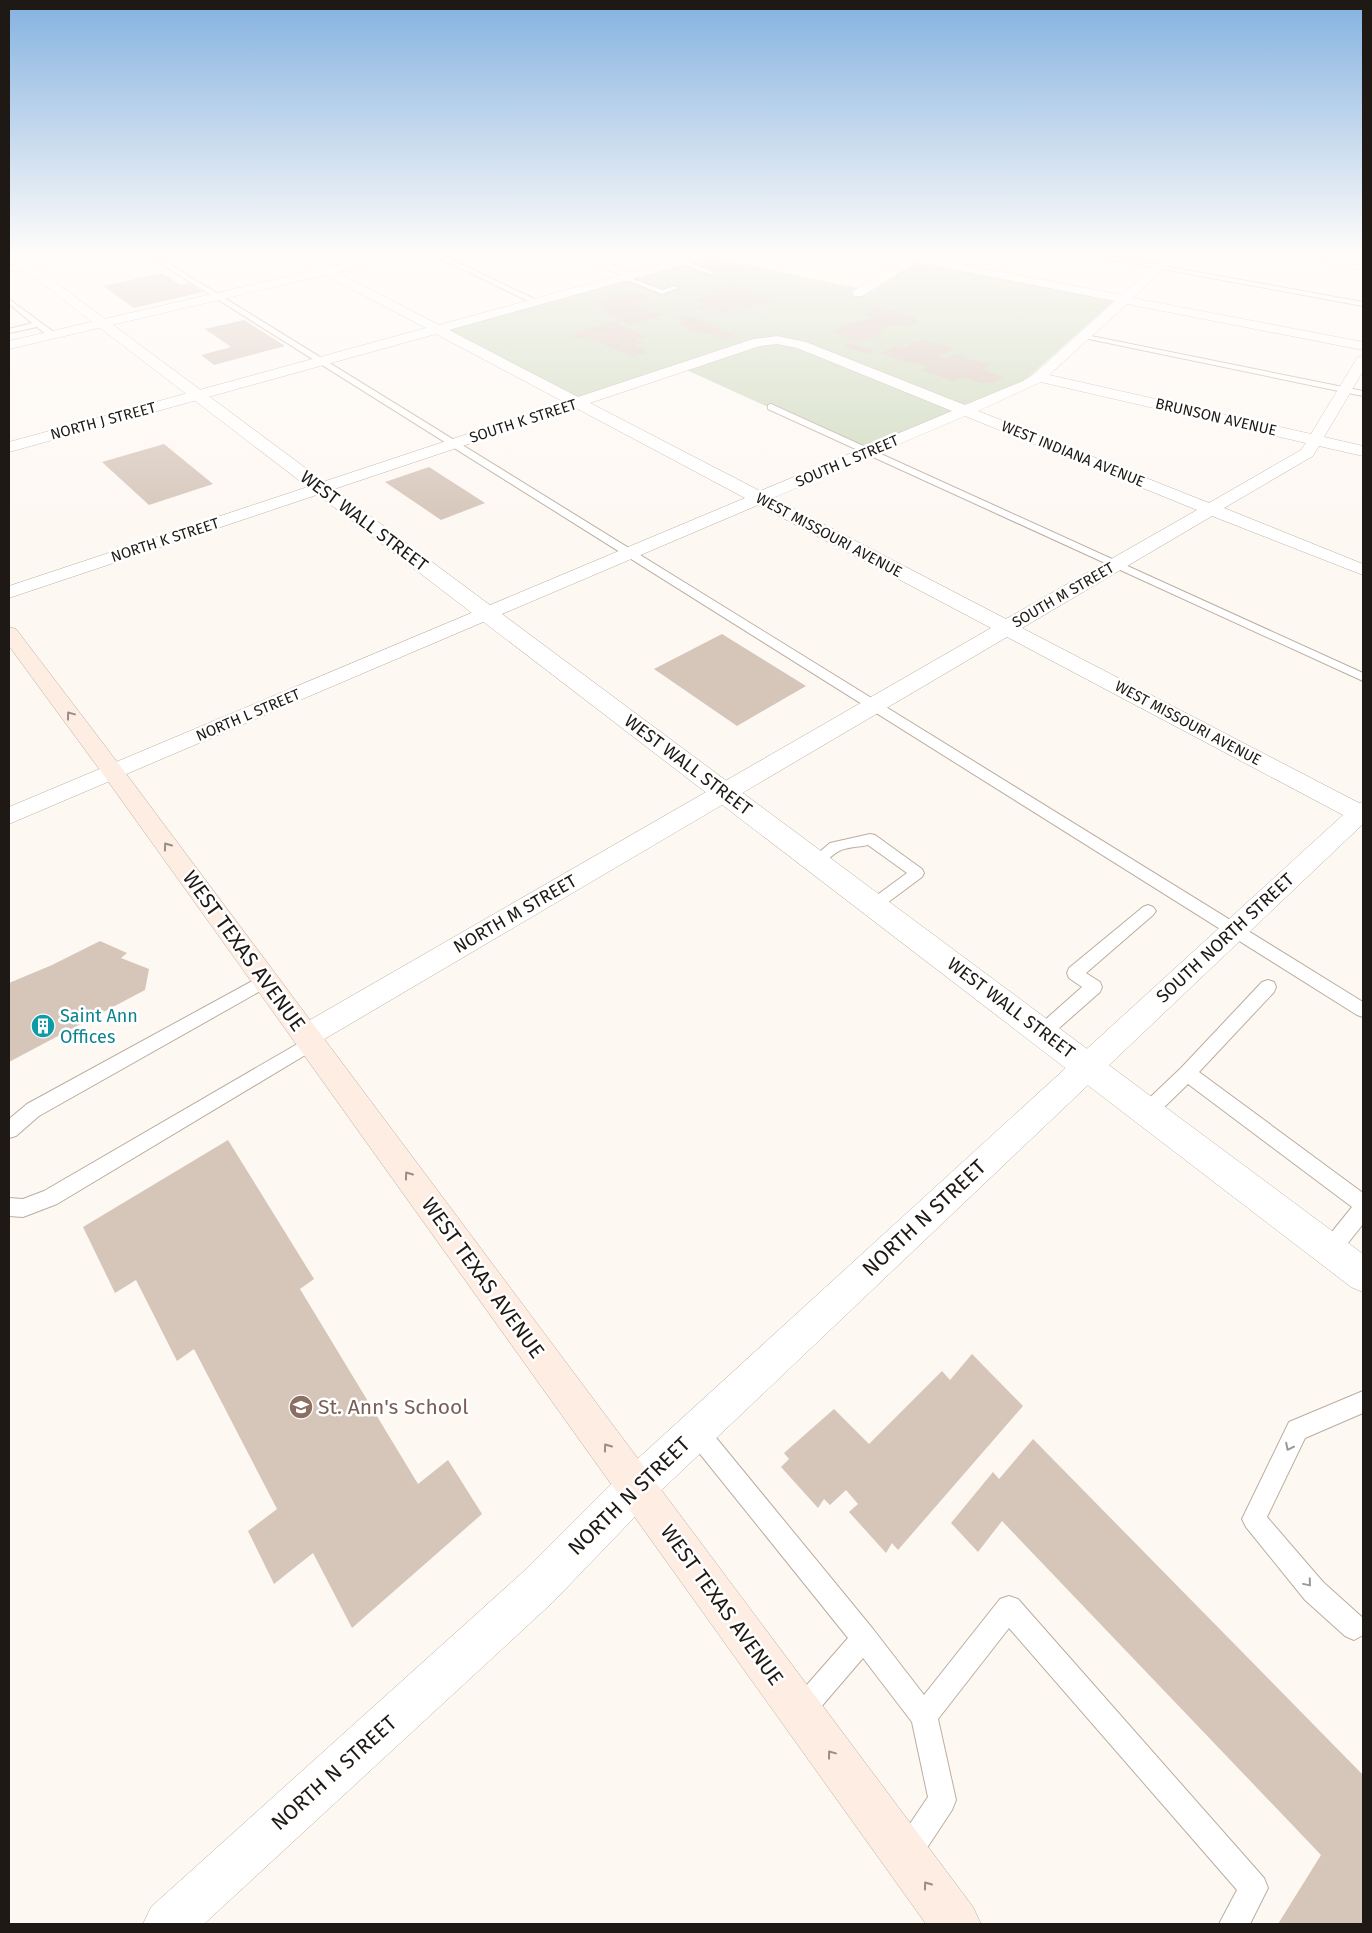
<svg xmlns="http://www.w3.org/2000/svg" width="1372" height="1933" font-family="'Fira Sans',sans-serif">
<rect width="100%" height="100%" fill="#fef8f3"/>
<path fill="#ccd8bc" d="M710,257l162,34 45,-30 198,39 -93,83 -59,22 -96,47 -187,-85 -102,33 -133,-71z"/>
<path fill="#d6c6ba" d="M162,273l19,12 8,-2 14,9 -69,16 -31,-22z
M734,284l23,9 -3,1 3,1 3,-1 19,7 -21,7 -3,-2 -16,5 -2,-2 -12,4 -10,-4 -12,1 -6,-2 6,-4 -9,-4 21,-9 -3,-1z
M636,291l15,7 -18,5 30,12 -32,10 -9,-4 -5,2 30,14 -12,3 7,3 -7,2 13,7 -15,5 -48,-20 -7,2 -9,-4 50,-16 -18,-8 6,-1 -15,-7z
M875,308l19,2 21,8 4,5 -14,4 -12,-2 -15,6 6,2 -25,9 -30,-11 25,-9 19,-4 -7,-5z
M686,316l24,8 26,12 -12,4 -19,-7 -4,1 -23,-10 5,-2 -7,-3z
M244,320l41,26 -71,19 -13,-10 30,-8 -26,-18z
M921,340l34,8 -17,8 8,3 9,-5 35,11 -8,4 22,8 -13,7 -5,-2 -3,2 -22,-7 -8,4 -32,-11 8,-3 -12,-4 -3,2 -34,-12 17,-7 6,2z
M851,343l9,4 16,3 -8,4 -25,-8z
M164,444l49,40 -64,21 -47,-43z
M429,467l56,36 -44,17 -56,-38z
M722,634l84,52 -69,40 -83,-57z
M100,941l27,12 -6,5 28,11 -4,21 -136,72v-79l43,-18z
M228,1140l86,139 -14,10 118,195 30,-24 34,54 -130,114 -39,-75 -39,31 -26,-53 29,-22 -83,-160 -17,12 -41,-81 -21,13 -32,-66z
M972,1354l51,52 -125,144 -6,-7 -6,10 -37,-41 9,-8 -12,-14 -16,15 -6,-6 -6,9 -37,-41 8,-8 -5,-6 50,-44 35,35 73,-73 8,9z
M1033,1439l330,336v149h-85l43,-69 -319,-334 -24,31 -27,-29 42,-51 6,7z"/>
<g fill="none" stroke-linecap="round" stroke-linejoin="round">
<g stroke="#bbada0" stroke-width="2">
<path id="service" d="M147,255h8l1208,747v15l-6,-2z
M433,255h9l99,47 -7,2z
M1087,255h15l261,47v4z
M682,260l32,12 1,1 -5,1 -30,-11 -1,-1z
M624,277h4l34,13 12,-4 4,2 -16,6 -38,-15z
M9,299l46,34v4h-6l-12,-10 -28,6v-4l23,-6 -23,-19z
M1081,334l282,57v5l-279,-58 -4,-2z
M771,404l592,269v8l-595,-272v-4z
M870,834l5,1 47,34 2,4 -2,4 -43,32 -5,2 -5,-2 -3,-4 3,-4 38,-28 -39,-28c-9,2 -21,2 -29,6 -10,5 -16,17 -28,14l-2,-4 21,-18z
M1148,905l5,2 3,4 -3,4 -67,58 14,9 2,5 -2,5 -51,45 -6,2 -6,-2 -3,-5 3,-5 45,-40 -13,-9 -2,-5 2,-5 74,-61z
M265,974l6,1 2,5 -2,5 -232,131 -23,20 -7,2v-19l18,-15z
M1268,980l6,2 2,5 -2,5 -75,80 164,121v31l-26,33 -7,3 -7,-3 -3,-7 3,-7 29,-36 -164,-123 -34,33 -6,2 -6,-2 -3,-6 3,-6 39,-37 81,-86z
M311,1036l6,2 3,5 -3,5 -260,156 -34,13 -14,-1v-18l14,1 21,-8z
M1363,1391v22l-58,25 -38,79 56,65 40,36v17l-9,5 -9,-4 -40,-36 -59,-73 -4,-8 47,-97z
M696,1420l8,3 169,206 51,66 76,-96 9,-3 9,3 246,279 4,10 -18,36h-31l18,-34 -228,-262 -71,91 18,81 -4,10 -35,53 -10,4 -10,-4 -4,-10 4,-10 31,-46 -16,-75 -49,-64 -54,63 -9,4 -9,-4 -4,-9 4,-9 57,-65 -160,-199 -3,-8 3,-8z"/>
</g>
<g stroke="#bbada0" stroke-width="1">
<path id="minor" d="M61,255h23l-5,3 -70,14v-6z
M291,255h14l23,12 51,-12h20l-1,2 -61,15 102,53 255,-70h18l-1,2 -262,73 129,67 175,-58 24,-3 29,6 159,63 58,-24 11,-7 81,-73 -199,-39 -54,34h-8l-2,-3 2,-3 50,-30 -12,-3 -1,-2h34l-1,2 198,38 44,-40h12l-45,43 230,44v8l-236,-46 -78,71 262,59 45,-74 2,-3 5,-1v15l-39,66 39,9v10l-44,-10 -6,10 -89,52 139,56v11l-151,-59 -190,112 337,175 4,-1v22l-713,677 -97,101 -349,322h-61l8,-17 372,-335 99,-99 721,-658 -336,-178 -691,407 -10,4 -10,-4 -5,-8 5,-8 695,-400 -233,-123 -749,319v-17l736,-309 -169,-90 -567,190v-12l555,-184 -128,-68 -427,118v-10l417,-114 -101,-53 -316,74v-8l307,-71zM777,344l20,4 155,63 -192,80 -170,-88 170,-57zM1041,382l265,61 -5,7 -92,53 -231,-92zM965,416l232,94 -191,109 -233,-121z"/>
</g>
<g stroke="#bbada0" stroke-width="1">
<path id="tertiary" d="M9,255h10l1344,999v38l-12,-5 -1342,-1029z
M574,255h15l46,19 2,2 -2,2h-8z
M1290,255h25l48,9v6l-68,-12z"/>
</g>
<g stroke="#bbada0" stroke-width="1">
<path id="secondary" d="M9,627l7,2 105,138 852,1140 8,17h-55l-821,-1147 -96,-131z"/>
</g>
<use href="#service" fill="#fff" fill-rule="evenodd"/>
<use href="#minor" fill="#fff" fill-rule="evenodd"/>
<use href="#tertiary" fill="#fff" fill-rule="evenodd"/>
<use href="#secondary" fill="#feede3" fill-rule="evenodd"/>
</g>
<defs><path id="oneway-chevron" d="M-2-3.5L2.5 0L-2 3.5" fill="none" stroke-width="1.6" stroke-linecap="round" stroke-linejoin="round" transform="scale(1.25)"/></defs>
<g stroke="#998e86">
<use href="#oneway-chevron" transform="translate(70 715) rotate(-127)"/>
<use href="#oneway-chevron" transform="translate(167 846) rotate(-126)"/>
<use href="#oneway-chevron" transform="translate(408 1175) rotate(-126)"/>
<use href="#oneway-chevron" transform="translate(607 1447) rotate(-126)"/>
<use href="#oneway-chevron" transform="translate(831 1754) rotate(-127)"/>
<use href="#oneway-chevron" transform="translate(927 1885) rotate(-126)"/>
</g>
<g stroke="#9a9895">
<use href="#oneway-chevron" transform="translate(1289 1447) rotate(116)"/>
<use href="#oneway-chevron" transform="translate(1308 1583) rotate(50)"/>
</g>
<linearGradient id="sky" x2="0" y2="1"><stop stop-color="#84b2e0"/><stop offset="0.48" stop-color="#fffcfa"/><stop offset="1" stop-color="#fffcfa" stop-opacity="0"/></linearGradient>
<rect width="1372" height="526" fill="url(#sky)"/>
<defs>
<g id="building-disc" transform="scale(1.25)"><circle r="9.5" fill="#0f9aa8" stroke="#fff"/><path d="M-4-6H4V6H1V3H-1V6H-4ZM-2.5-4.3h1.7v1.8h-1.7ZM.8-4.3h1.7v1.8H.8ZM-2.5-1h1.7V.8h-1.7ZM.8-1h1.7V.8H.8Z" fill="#fff"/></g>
<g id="school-disc" transform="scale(1.25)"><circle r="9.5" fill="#8d6e63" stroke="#fff"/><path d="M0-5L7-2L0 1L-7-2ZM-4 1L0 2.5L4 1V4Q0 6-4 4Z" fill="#fff"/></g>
</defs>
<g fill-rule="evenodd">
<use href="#building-disc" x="43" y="1026"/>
<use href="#school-disc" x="301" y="1407"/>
</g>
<g text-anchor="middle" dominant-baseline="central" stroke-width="5" stroke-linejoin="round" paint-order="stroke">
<g font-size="15" fill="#1e1914" stroke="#fff">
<text transform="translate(1216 417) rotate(13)">BRUNSON AVENUE</text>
<text transform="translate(103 421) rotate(-15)">NORTH J STREET</text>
<text transform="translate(523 421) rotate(-18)">SOUTH K STREET</text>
<text transform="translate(1073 454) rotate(22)">WEST INDIANA AVENUE</text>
<text transform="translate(847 461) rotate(-23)">SOUTH L STREET</text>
<text transform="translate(829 535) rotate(28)">WEST MISSOURI AVENUE</text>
<text transform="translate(165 540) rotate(-18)">NORTH K STREET</text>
<text transform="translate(1063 595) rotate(-30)">SOUTH M STREET</text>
<text transform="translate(248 715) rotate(-23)">NORTH L STREET</text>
<text transform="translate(1188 723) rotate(28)">WEST MISSOURI AVENUE</text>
</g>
<g font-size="18" fill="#1e1914" stroke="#fff">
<text transform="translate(364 521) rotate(37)">WEST WALL STREET</text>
<text transform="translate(688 765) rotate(37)">WEST WALL STREET</text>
<text transform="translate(515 914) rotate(-30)">NORTH M STREET</text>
<text transform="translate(1225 938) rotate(-43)">SOUTH NORTH STREET</text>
<text transform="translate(1011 1008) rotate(37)">WEST WALL STREET</text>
</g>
<g font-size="18" fill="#0d838f" stroke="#fff" text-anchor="start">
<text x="60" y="1016">Saint Ann<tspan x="60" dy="21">Offices</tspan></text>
</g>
<g font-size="21" fill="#1e1914" stroke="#fff">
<text transform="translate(244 951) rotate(54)">WEST TEXAS AVENUE</text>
<text transform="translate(924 1218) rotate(-43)">NORTH N STREET</text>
<text transform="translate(483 1278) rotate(54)">WEST TEXAS AVENUE</text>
<text transform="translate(629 1496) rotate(-44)">NORTH N STREET</text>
<text transform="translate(722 1605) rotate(54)">WEST TEXAS AVENUE</text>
<text transform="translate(334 1773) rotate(-42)">NORTH N STREET</text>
</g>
<g font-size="21" fill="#785e54" stroke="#fff" text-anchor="start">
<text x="318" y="1407">St. Ann's School</text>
</g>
</g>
<rect width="1372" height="1933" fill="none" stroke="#1e1914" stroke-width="20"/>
</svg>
